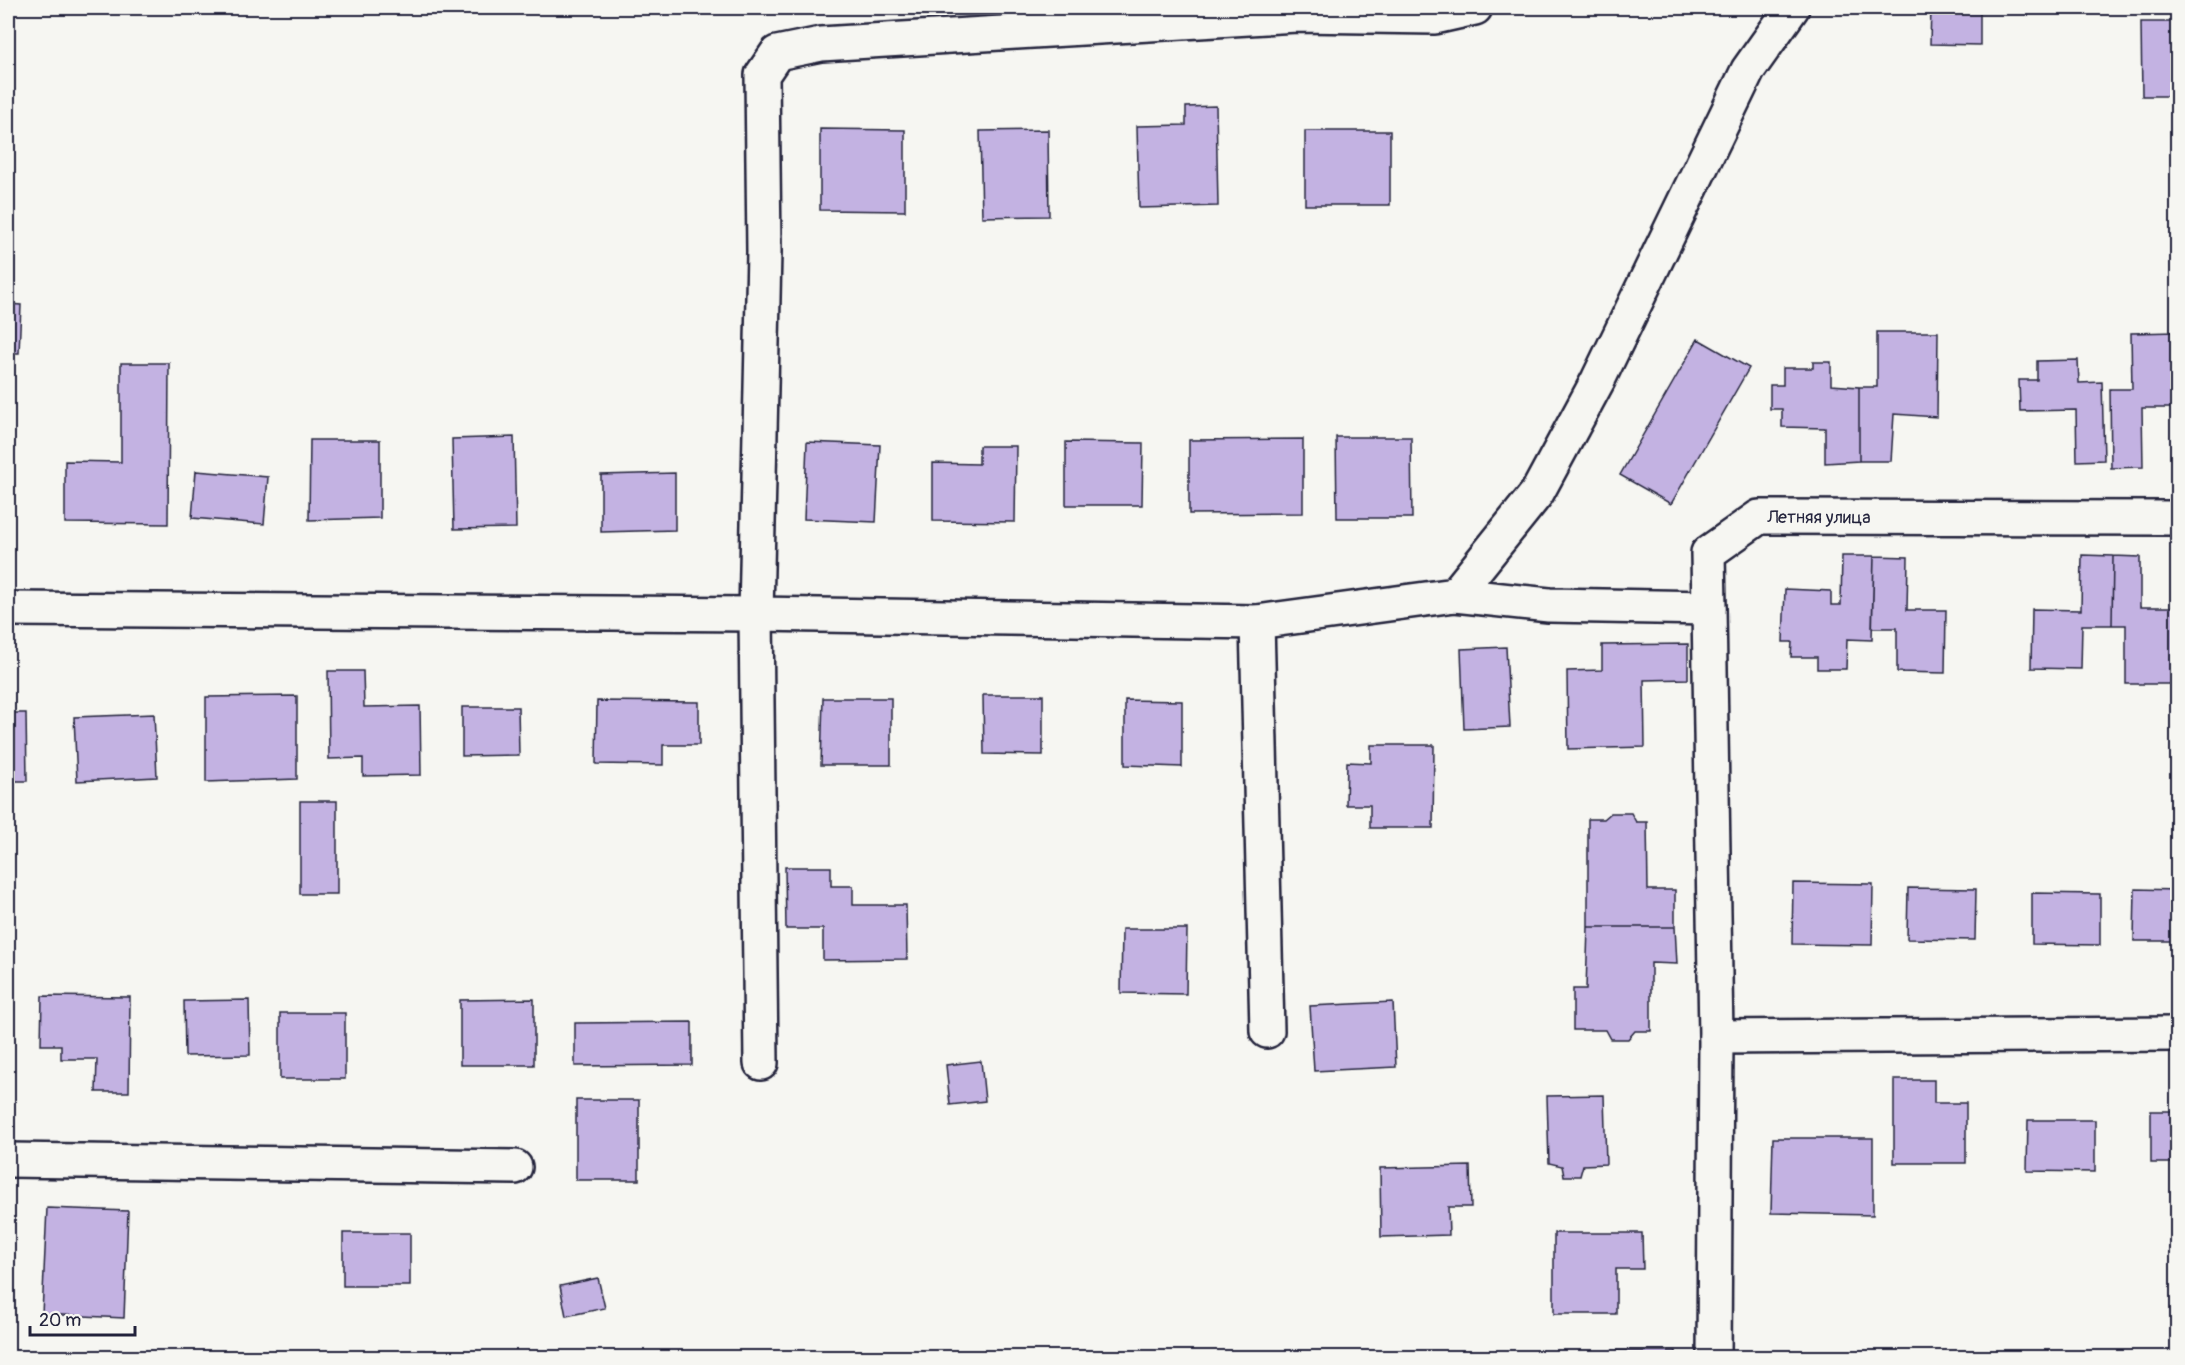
<svg xmlns="http://www.w3.org/2000/svg" width="2185" height="1365" font-family="Pangolin,sans-serif">
<rect width="100%" height="100%" fill="#f6f6f2"/>
<filter id="ink" filterUnits="userSpaceOnUse"><feTurbulence type="fractalNoise" baseFrequency=".0167" numOctaves="2"/><feDisplacementMap in="SourceGraphic" scale="12" xChannelSelector="R" yChannelSelector="G"/><feConvolveMatrix kernelMatrix="1 2 1 2 8 2 1 2 1" color-interpolation-filters="sRGB"/></filter>
<g filter="url(#ink)">
<path fill="#c3b2e2" stroke="#22223b" stroke-width="1.5" d="M1931,8h49v37l-50,-1z
M2141,22h37v74h-36z
M1216,106l2,100 -79,2 -2,-82 49,-1v-18z
M820,129l85,1v81l-85,-1z
M1048,130l1,86 -67,1 -2,-86z
M1305,131h85v74h-85z
M8,304l13,1 -2,48h-11z
M1877,332h61l-1,85 -43,-3 -3,47h-32v-74h18z
M2178,332v76h-36l1,59 -32,1 -1,-79h22l-1,-56z
M1698,339l51,29 -78,136 -51,-29z
M2078,360l1,23 23,-1 2,78 -27,1 -1,-51 -56,1 -1,-31h18v-19z
M1813,362h18v23l28,2v74l-34,2v-35l-43,-1v-18h-12v-24h13v-17h30z
M121,363h48l-1,161 -103,-1v-62l56,1z
M514,437l2,91 -62,1 -2,-90z
M1336,437h75l1,81h-75z
M1303,439v74l-114,1v-74z
M310,440h70v78l-71,2z
M807,442l73,3 -4,77 -72,-3z
M1066,442l77,1 -1,62h-76z
M979,446h37l-1,76 -82,-1v-58l46,1z
M196,471l72,6 -4,47 -72,-6z
M675,473v57l-74,2v-57z
M2082,555l31,1 -1,69h-30l-1,44 -50,-1 1,-59 49,1z
M1842,556h32l-2,84 -25,-1 -1,30h-29v-12h-26l1,-15h-9l2,-53 46,2v14h10z
M1874,556l34,1 -1,53h39l-1,63 -48,-1v-44h-25z
M2113,556l27,1v50h38v77h-52v-59h-14z
M1688,644v35l-44,1 1,67 -77,2 -1,-78 35,-1v-25z
M1506,647l4,80 -46,2 -3,-80z
M328,671h35l1,36 56,-1 1,69 -58,1v-18l-34,1z
M983,695h60v60l-59,-1z
M297,696v83l-91,3v-85z
M823,698h68v67h-70z
M1125,700l57,1v66l-57,-2z
M597,701l102,1v43h-36v20l-67,-1z
M462,707h56l1,48 -57,1z
M8,713h18l1,68h-19z
M154,714l3,63 -80,4 -3,-64z
M1371,745h63l-1,83h-63v-23h-24l1,-43 24,1z
M300,801h37v93h-37z
M1611,813h20l5,9h11l1,68h27v37h-87v-108h16z
M785,867h46v19h22v19h53l1,54 -84,1v-31h-37z
M1793,883l80,1 -1,61 -80,-1z
M1908,888l68,1 -1,51 -68,-1z
M2135,889l43,1v51h-44z
M2032,893l68,1v51l-68,-1z
M1588,927h87l2,37 -26,-1v68h-16l-7,8h-18l-5,-9h-32v-41h13z
M1122,929h65l-1,65 -65,-1z
M42,996l88,1 -1,95h-33l1,-33h-36v-14h-20z
M534,999v66h-74v-65z
M249,1000l1,55 -65,1 -1,-55z
M1393,1002l3,65 -82,4 -4,-65z
M280,1013h65v66h-65z
M692,1022v43l-117,1v-43z
M981,1061l4,40 -35,4 -4,-40z
M1894,1080h40v23h32v60h-72z
M1604,1095l2,69 -23,1 -3,11h-16l-2,-10 -13,-3 -2,-67z
M576,1100h63v80h-63z
M2151,1111h27v52h-27z
M2028,1120h67v52l-68,-1z
M1773,1138h100v77l-102,-2z
M1470,1166l1,41h-23l1,28 -68,2 -1,-69z
M47,1208l81,3 -4,107 -82,-4z
M343,1233h67v53h-67z
M1554,1233h88l1,36h-27v45h-62z
M598,1278l7,30 -39,8 -6,-30z
M1595,1351h81v7h-81z"/>
<g fill="none" stroke-linecap="round" stroke-linejoin="round">
<g stroke="#22223b" stroke-width="38">
<g id="minor">
<path id="s1" d="M1455,595l94,10 160,3 -1,-55 51,-36 419,1"/>
<path d="M1709,608l7,429 -2,321"/>
<path d="M8,609l748,5 501,8 198,-27 82,-102 61,-113 150,-310 44,-62"/>
<path d="M1257,622l10,409"/>
<path d="M1716,1037l462,-3"/>
<path d="M761,1063l-5,-449 8,-362 -2,-177 15,-22 44,-9 476,-29 138,2 40,-9"/>
<path d="M8,1160l507,7"/>
</g>
</g>
<use href="#minor" stroke="#f6f6f2" stroke-width="33"/>
</g>
</g>
<g text-anchor="middle" dominant-baseline="central" stroke-width="6" stroke-linejoin="round" paint-order="stroke">
<g font-size="18" fill="#22223b" stroke="#f6f6f2">
<text stroke="none"><textPath href="#s1" startOffset="432">Летняя улица</textPath></text>
</g>
</g>
<rect width="2185" height="1365" fill="none" stroke="#f6f6f2" stroke-width="30"/>
<rect x="15" y="15" width="2155" height="1335" fill="none" stroke="#22223b" stroke-width="2" filter="url(#ink)"/>
<path d="M30 1326v9h105v-9" fill="none" stroke="#22223b" stroke-width="3"/>
<text x="39" y="1326" font-size="18" fill="#22223b" stroke="#f6f6f2" stroke-width="4.5" paint-order="stroke">20 m</text>
</svg>
